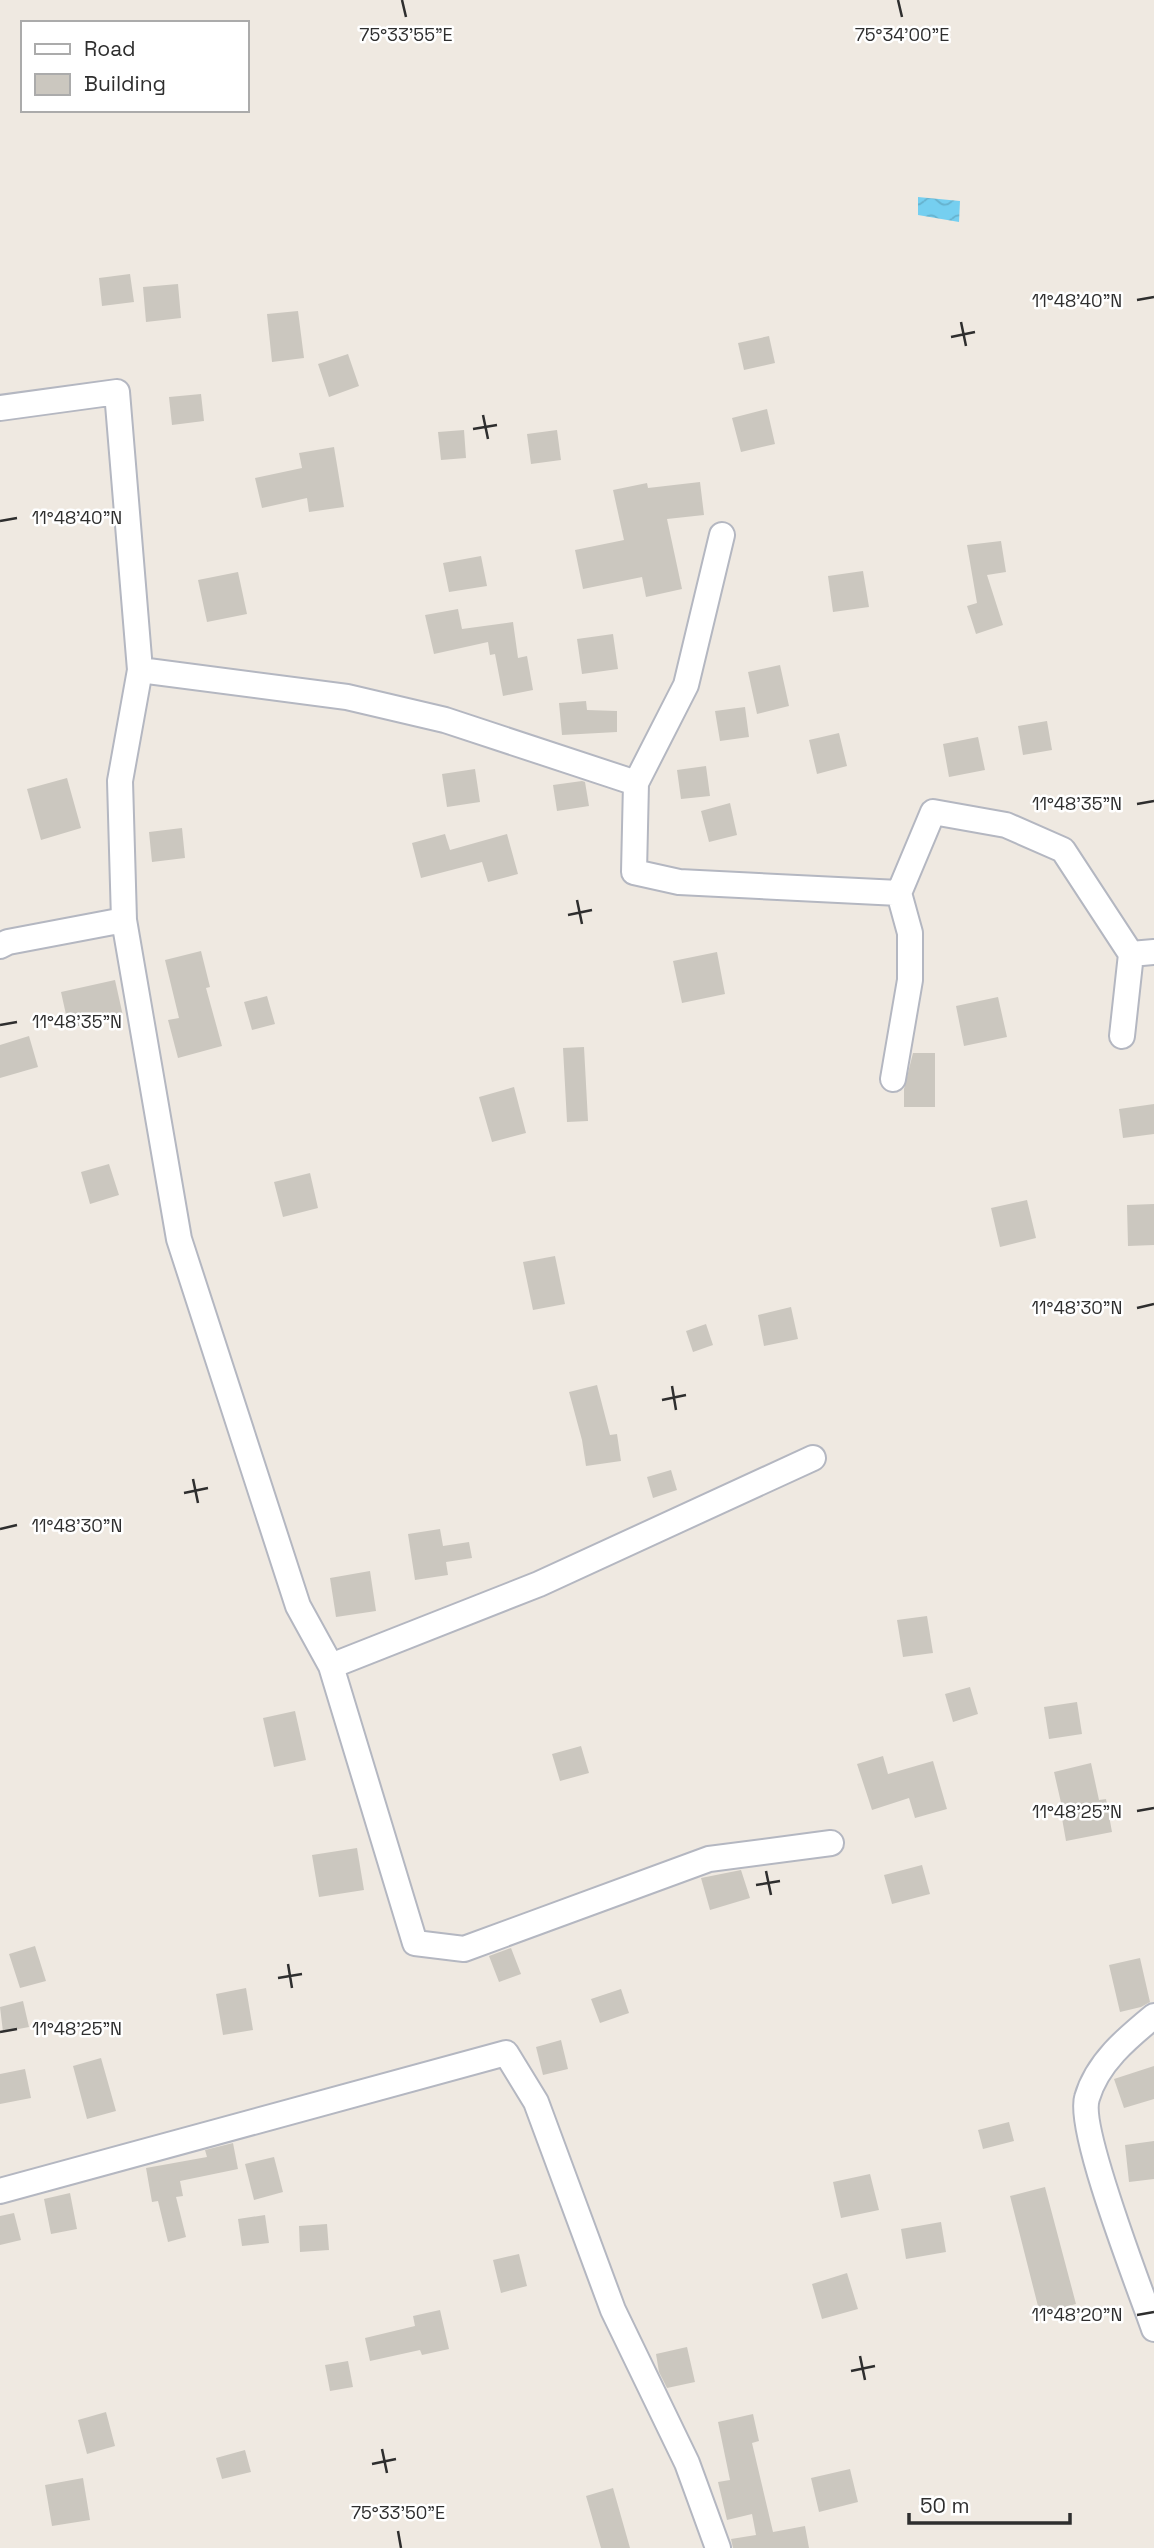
<svg xmlns="http://www.w3.org/2000/svg" width="1154" height="2548" font-family="'Space Grotesk',sans-serif">
<defs>
<pattern id="water-waves" width="16" height="10" patternUnits="userSpaceOnUse" patternTransform="scale(1.75)"><rect width="16" height="10" fill="#75cff0"/><path d="M0 5q4-4 8 0t8 0" fill="none" stroke="#66b2ce"/></pattern>
</defs>
<rect width="100%" height="100%" fill="#efe9e1"/>
<path fill="url(#water-waves)" d="M918,197l42,4 -1,21 -41,-7z"/>
<path fill="#cbc7bf" d="M130,274l4,28 -32,4 -3,-28z
M178,284l3,34 -35,4 -3,-35z
M298,311l6,47 -32,4 -5,-48z
M769,336l6,27 -31,7 -6,-27z
M348,354l11,32 -30,11 -11,-33z
M201,394l3,27 -32,4 -3,-28z
M767,409l8,35 -34,8 -9,-34z
M464,430l2,28 -25,2 -3,-28z
M557,430l4,30 -30,4 -4,-30z
M334,447l10,60 -35,5 -2,-14 -45,10 -7,-30 47,-10 -3,-15z
M700,482l4,33 -37,4 15,70 -36,8 -4,-20 -59,12 -8,-39 49,-10 -11,-50 34,-7 1,5z
M1001,541l5,31 -19,3 16,50 -27,9 -9,-28 10,-3 -10,-58z
M481,556l6,30 -38,6 -6,-29z
M863,571l6,36 -36,5 -5,-36z
M238,572l9,42 -40,8 -9,-42z
M458,609l4,20 51,-7 5,36 9,-2 6,34 -30,6 -8,-42 -5,1 -2,-13 -54,12 -9,-39z
M613,634l5,35 -36,5 -5,-35z
M780,665l9,41 -32,8 -9,-42z
M586,701l1,9 30,1v21l-55,3 -3,-32z
M745,707l4,30 -29,4 -5,-30z
M1047,721l5,29 -29,5 -5,-29z
M839,733l8,33 -30,8 -8,-34z
M978,737l7,33 -36,7 -6,-33z
M706,766l4,30 -29,3 -4,-29z
M475,769l5,33 -33,5 -5,-33z
M67,778l14,50 -40,12 -14,-51z
M582,781l3,1 4,24 -32,5 -4,-26z
M730,803l7,32 -28,7 -8,-31z
M182,828l3,30 -33,4 -3,-30z
M445,834l5,16 57,-16 11,40 -30,8 -6,-20 -61,16 -9,-35z
M201,951l9,36 -4,1 16,58 -44,12 -10,-38 11,-2 -14,-58z
M717,952l8,42 -43,9 -9,-42z
M115,980l8,36 -54,12 -8,-36z
M267,996l8,28 -23,6 -8,-28z
M998,997l9,40 -43,9 -8,-40z
M29,1036l9,31 -38,11v-33z
M584,1047l4,74 -21,1 -4,-74z
M913,1053h22v54h-31v-18z
M514,1087l12,46 -34,9 -13,-45z
M1154,1104v30l-31,4 -4,-29z
M109,1164l10,31 -29,9 -9,-32z
M310,1173l8,35 -35,9 -9,-35z
M1027,1200l9,38 -36,9 -9,-39z
M1154,1204v41l-26,1 -1,-41z
M555,1256l10,48 -32,6 -10,-48z
M791,1307l7,32 -34,7 -6,-31z
M706,1324l7,21 -20,7 -7,-21z
M597,1385l13,50 7,-1 4,27 -35,5 -4,-26 -13,-48z
M671,1470l6,20 -24,8 -6,-21z
M440,1529l3,17 26,-4 3,16 -26,4 2,13 -33,5 -7,-46z
M370,1571l6,40 -40,6 -6,-39z
M927,1616l6,37 -30,4 -6,-37z
M970,1687l8,27 -25,8 -8,-28z
M1077,1702l5,32 -33,5 -5,-32z
M295,1711l11,49 -32,7 -11,-49z
M581,1746l8,27 -29,8 -8,-27z
M883,1756l5,18 45,-13 14,48 -32,9 -6,-20 -37,12 -15,-46z
M1091,1763l8,37 7,-1 6,33 -46,9 -6,-34h2l-8,-35z
M357,1848l7,42 -45,7 -7,-42z
M922,1865l8,29 -38,10 -8,-29z
M741,1870l9,28 -40,12 -9,-32z
M35,1946l11,35 -26,7 -11,-34z
M511,1948l10,26 -22,8 -10,-26z
M1140,1958l10,44 -9,5 -21,5 -11,-47z
M246,1988l7,42 -30,5 -7,-41z
M621,1989l8,24 -29,10 -9,-24z
M23,2001l6,26 -26,5 -3,-25z
M561,2040l7,29 -25,6 -7,-28z
M101,2058l15,53 -29,8 -14,-53z
M1154,2066v33l-30,9 -10,-29z
M25,2069l6,29 -31,6v-30z
M1009,2122l5,19 -31,8 -5,-19z
M1154,2141v38l-25,3 -4,-37z
M233,2143l5,26 -58,12 3,15 -7,1 10,40 -18,5 -10,-41 -6,1 -6,-34 61,-11 -2,-7z
M274,2157l9,35 -29,8 -9,-36z
M870,2174l9,36 -38,8 -8,-36z
M1045,2187l31,117 -36,10 -30,-118z
M70,2193l7,36 -26,5 -7,-35z
M14,2213l7,27 -21,5v-29z
M265,2215l4,28 -27,3 -4,-27z
M941,2222l5,30 -40,7 -5,-30z
M327,2224l2,26 -29,2 -1,-26z
M519,2254l8,32 -26,7 -8,-33z
M847,2273l11,36 -36,10 -10,-35z
M440,2310l9,39 -27,6 -2,-5 -50,11 -5,-23 50,-12 -2,-10z
M687,2347l8,35 -28,6 -8,-16 -3,-18z
M348,2361l5,26 -23,4 -5,-26z
M106,2412l9,34 -28,8 -9,-34z
M753,2414l6,27 -7,2 21,89 32,-6 4,22h-76l-2,-9 25,-4 -4,-21 -25,6 -9,-38 12,-2 -12,-58z
M245,2450l6,22 -29,7 -6,-21z
M850,2469l8,33 -39,10 -8,-34z
M83,2478l7,42 -38,6 -7,-41z
M613,2488l17,60h-29l-15,-52z"/>
<g fill="none" stroke-linecap="round" stroke-linejoin="round">
<g stroke="#b4b7c1" stroke-width="28">
<path id="minor" d="M0,408l117,-16 23,278 -20,111 4,139 55,319 119,367 33,60 84,277 49,6 245,-90 122,-16
M722,535l-36,150 -50,98 -2,89 45,10 220,11
M140,670l207,27 98,23 191,63
M0,946l8,-4 116,-22
M1131,954l23,-2
M893,1079l17,-99v-47l-11,-40 34,-81 73,13 57,25 68,104 -9,82
M331,1666l208,-82 274,-126
M1154,2016c-27,22 -57,47 -67,82 -10,31 53,191 67,231
M0,2191l506,-138 30,49 77,208 74,153 31,85"/>
</g>
<use href="#minor" stroke="#fff" stroke-width="24"/>
</g>
<path fill="none" stroke="#2e2e2e" stroke-width="2.5" d="M402,0l4,17M898,0l4,17M1137,300l17,-3M961,322l5,24M951,337l24,-5M483,415l5,24M473,429l24,-4M0,521l17,-3M1137,804l17,-3M577,900l5,24M568,915l24,-5M0,1025l17,-3M1137,1308l17,-4M672,1386l4,24M662,1400l24,-5M193,1479l5,24M184,1493l24,-5M0,1529l17,-4M1137,1811l17,-3M766,1871l5,24M756,1885l24,-4M288,1964l4,24M278,1978l24,-4M0,2032l17,-3M1137,2315l17,-3M860,2356l5,24M851,2371l24,-5M382,2449l5,24M372,2464l24,-5M398,2531l3,17"/>
<g font-size="18" text-anchor="middle" fill="#2e2e2e" stroke="#fff" stroke-width="5" stroke-linejoin="round" paint-order="stroke">
<text x="406" y="41">75°33'55"E</text>
<text x="902" y="41">75°34'00"E</text>
<text x="1077" y="307">11°48'40"N</text>
<text x="77" y="524">11°48'40"N</text>
<text x="1077" y="810">11°48'35"N</text>
<text x="77" y="1028">11°48'35"N</text>
<text x="1077" y="1314">11°48'30"N</text>
<text x="77" y="1532">11°48'30"N</text>
<text x="1077" y="1818">11°48'25"N</text>
<text x="77" y="2035">11°48'25"N</text>
<text x="1077" y="2321">11°48'20"N</text>
<text x="398" y="2519">75°33'50"E</text>
</g>
<rect x="21" y="21" width="228" height="91" fill="#ffffff" stroke="#ababab" stroke-width="2"/>
<rect x="35" y="44" width="35" height="10" fill="#ffffff" stroke="#ababab" stroke-width="2"/>
<text x="84" y="56" font-size="21" fill="#2e2e2e">Road</text>
<rect x="35" y="74" width="35" height="21" fill="#cbc7bf" stroke="#ababab" stroke-width="2"/>
<text x="84" y="91" font-size="21" fill="#2e2e2e">Building</text>
<path d="M909 2513v10h161v-10" fill="none" stroke="#2e2e2e" stroke-width="3.5"/>
<text x="920" y="2513" font-size="21" fill="#2e2e2e" stroke="#ffffff" stroke-width="5" paint-order="stroke">50 m</text>
</svg>
